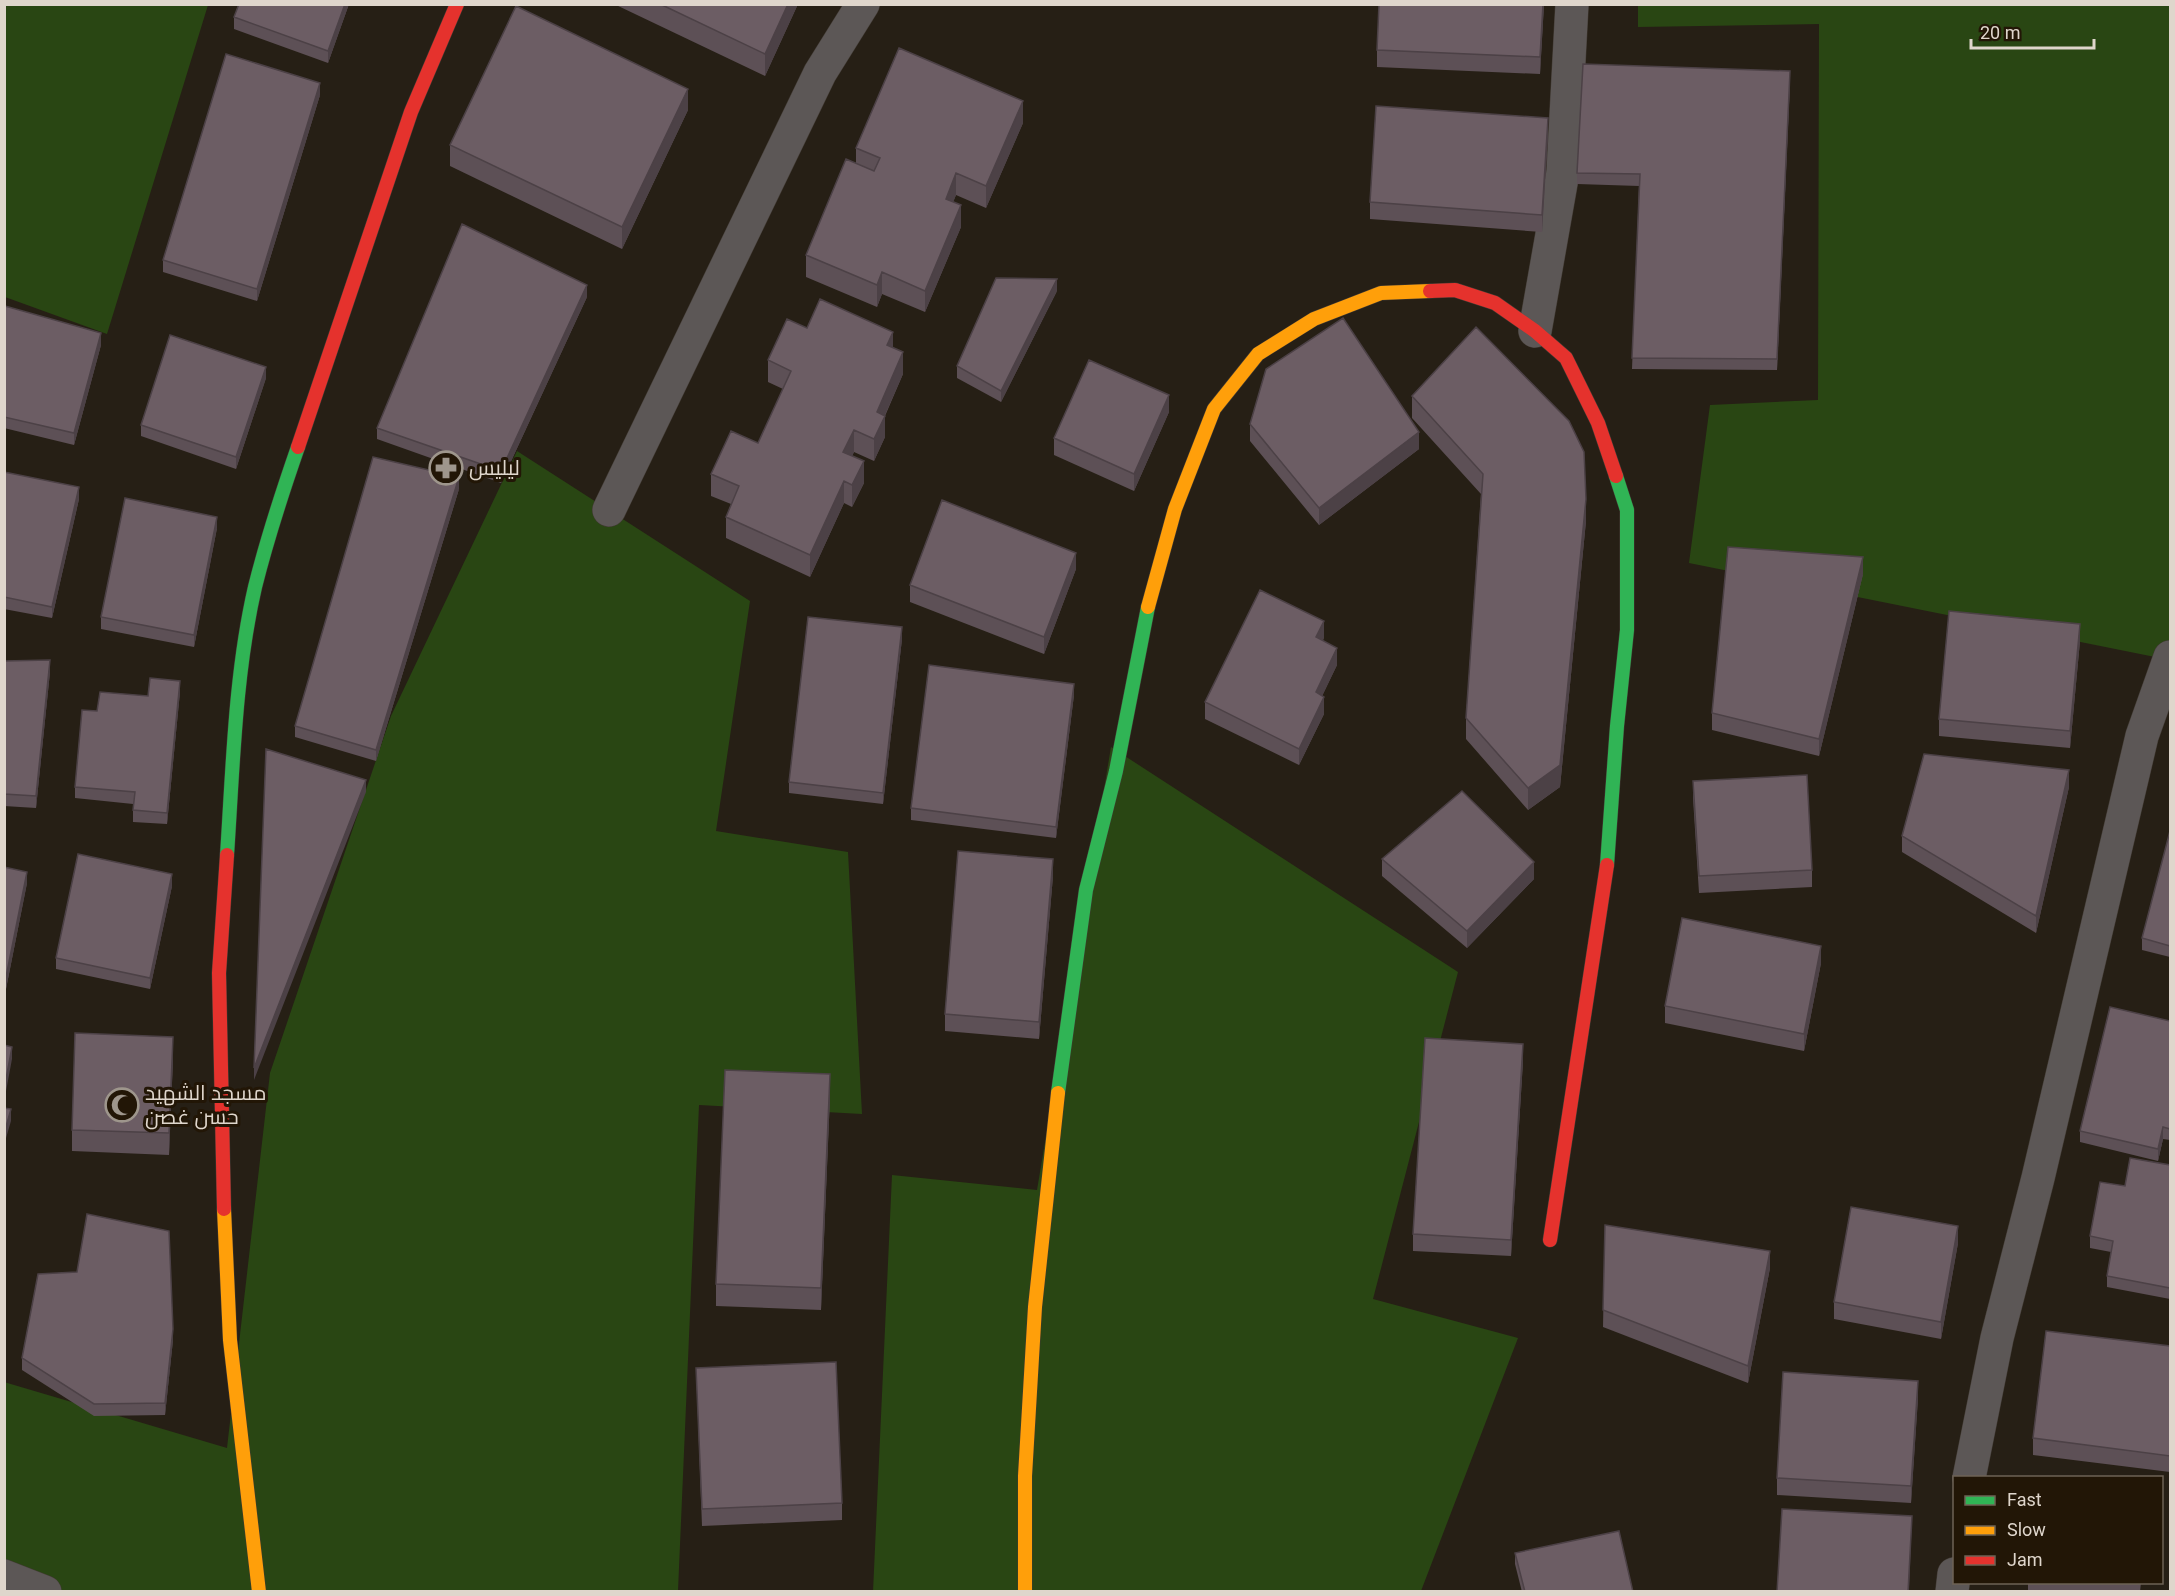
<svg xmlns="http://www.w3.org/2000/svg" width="2175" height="1596" font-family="Roboto,Cairo,sans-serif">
<rect width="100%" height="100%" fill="#261f15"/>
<path fill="#294613" d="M1638,4l532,1v655l-481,-97 21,-158 108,-5 1,-376 -181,3z
M4,5h204l-101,329 -102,-37z
M517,451l233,150 -34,230 132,21 14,262 -163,-9 -21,486h-673l-1,-209 223,66 43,-375 121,-357z
M1111,747l347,225 -85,327 145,39 -97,253 -548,1 19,-417 145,15z"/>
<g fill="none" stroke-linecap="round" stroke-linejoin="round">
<g stroke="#423b34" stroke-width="34">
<path id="street" d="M1535,331l28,-159 9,-168
M609,510l211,-437 43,-69
M1969,1478l28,-140 41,-160 104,-442 28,-79
M4,1576l41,16
M1952,1592l2,-18"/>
</g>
<g stroke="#423b34" stroke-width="15">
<path id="fast" d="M227,855c6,-89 8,-181 28,-268 12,-48 27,-94 43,-140
M1607,865l10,-139 10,-96v-120l-11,-34
M1058,1093l28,-203 30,-119 32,-164"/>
</g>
<g stroke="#423b34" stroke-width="15">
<path id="slow" d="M1148,607l27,-98 39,-100 44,-55 56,-35 67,-26 49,-2
M224,1209l6,131 29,252
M1025,1592v-116l10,-169 23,-214"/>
</g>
<g stroke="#423b34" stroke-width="15">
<path id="jam" d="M1430,291l25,-1 40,13 40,28 31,27 32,65 18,53
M298,447l113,-335 46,-108
M224,1209l-5,-236 8,-118
M1550,1240l57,-375"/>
</g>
<use href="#street" stroke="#5c5756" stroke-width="33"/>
<use href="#fast" stroke="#30b455" stroke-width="14"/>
<use href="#slow" stroke="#ff9f0a" stroke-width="14"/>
<use href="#jam" stroke="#e5322d" stroke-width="14"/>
</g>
<path fill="#5d5056" d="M349,4l-21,59 -94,-34v-12z
M614,4h184l-33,72z
M1544,4l-4,70 -163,-7v-17z
M1790,83l-13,287 -145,-1 7,-183 -62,-2v-11z
M320,95l-63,206 -94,-29v-12z
M688,110l-66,139 -172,-83v-21z
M1023,123l-37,85 -30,-13 -3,7 8,25 -36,85 -43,-18 -5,13 -71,-30v-22l50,-91v-16z
M1548,135l-6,97 -172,-13v-17z
M1057,291l-56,111 -44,-24v-12z
M587,297l-86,186 -124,-44v-11z
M4,310l97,35 -27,100 -70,-17z
M807,328l86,19 10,27 -18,42v21l-11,24 -20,-9 -2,4 12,27 -12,24 -8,-4 -34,74 -84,-39v-21l5,-13 -20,-8v-22l47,-31 25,-54 -15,-7v-22z
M266,378l-30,91 -95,-33v-11z
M1412,396l174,125 -26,266 -32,23 -62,-71v-21l15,-224 -69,-76z
M1169,412l-35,79 -80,-36v-17z
M1250,424l169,25 -100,76 -69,-84z
M4,472l75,27 -27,119 -48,-9z
M459,489l-83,272 -81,-24v-11z
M217,528l-23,119 -93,-18v-12z
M1076,569l-32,85 -134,-52v-17z
M1863,574l-44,182 -107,-26v-17z
M1324,638l-1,2 14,25 -15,31 2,18 -25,51 -94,-46v-17z
M902,639l-19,165 -94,-11v-11z
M2080,641l-10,107 -131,-12v-17z
M4,661l46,11 -14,136 -32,-2z
M180,692l-13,132 -34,-2v-18l-58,-6v-11l22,-76 51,-15z
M1074,695l-18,143 -145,-18v-12z
M1693,781l119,89v17l-113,6 -6,-95z
M2069,787l-33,146 -134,-81v-16z
M2170,831v126l-28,-7v-12z
M1382,859l152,20 -67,69 -85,-72z
M4,867l23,16 -21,106 -2,-1z
M1053,876l-14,163 -94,-8v-17z
M172,886l-22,103 -94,-20v-11z
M1821,963l-17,88 -139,-28v-17z
M2170,1021v119l-7,-1 -5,22 -78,-19v-11z
M173,1059l-4,96 -97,-4v-21z
M1523,1061l-12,195 -98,-5v-17z
M830,1096l-9,214 -105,-4v-22z
M2170,1165v134l-63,-12v-11l4,-24 -21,-4v-12l35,-50z
M1605,1225l165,43 -22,115 -145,-56z
M1958,1243l-17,96 -107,-20v-17z
M173,1340l-8,75 -71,1 -72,-46v-12z
M2170,1346v126l-137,-17v-17z
M696,1368l146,135v17l-140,6z
M1918,1398l-7,105 -134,-8v-17z
M1515,1553l118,39h-111l-7,-28z
M2028,1582h113l-1,10 -112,-1z"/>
<path fill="#4c4146" d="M345,4h4l-21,59v-12z
M788,4h10l-33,72v-22z
M1543,4h1l-4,70v-17z
M1790,71v12l-13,287v-11z
M320,83v12l-63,206v-12z
M688,89v21l-66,139v-22z
M1023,101v22l-37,85v-22z
M1548,118v17l-6,97v-17z
M956,173v22l-10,25v-21z
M961,205v22l-36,85v-21z
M882,272v22l-5,13v-22z
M1057,279v12l-56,111v-11z
M587,285v12l-86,186v-12z
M893,332v22l-6,-9z
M101,333v12l-27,100v-12z
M903,352v22l-26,59v-21z
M266,367v11l-30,91v-12z
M1169,395v17l-35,79v-17z
M885,416v21l-11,24v-22z
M854,430v22l-11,22v-22z
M1419,432v17l-100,76v-17z
M864,461v22l-12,24v-22z
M459,477v12l-83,272v-11z
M844,481v22l-34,74v-22z
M79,487v12l-27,119v-11z
M1586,499v22l-26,266 -32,23v-22z
M217,517v11l-23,119v-12z
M1076,553v16l-32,85v-17z
M1863,557v17l-44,182v-17z
M1324,621v17l-8,16v-17z
M2080,624v17l-10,107v-17z
M902,627v12l-19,165v-11z
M1337,648v17l-21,44v-17z
M50,660v12l-14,136v-12z
M180,681v11l-13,132v-11z
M1074,684v11l-18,143v-11z
M1324,697v17l-25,51v-16z
M2069,770v17l-33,146v-17z
M366,780v12l-112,288v-12z
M1053,859v17l-14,163v-17z
M1534,862v17l-67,69v-17z
M27,872v11l-21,106v-12z
M172,874v12l-22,103v-11z
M1821,946v17l-17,88v-17z
M173,1037v22l-4,96v-22z
M1523,1044v17l-12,195v-16z
M12,1047v12l-8,43v-12z
M830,1074v22l-9,214v-22z
M11,1109v12l-7,24v-11z
M2163,1127v12l-5,22v-12z
M1958,1226v17l-17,96v-17z
M1770,1251v17l-22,115v-17z
M173,1329v11l-8,75v-12z
M1918,1381v17l-7,105v-17z
M1912,1516l-3,76h-1z"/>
<path fill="#6c5d64" stroke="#4c4146" stroke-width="1.5" d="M239,4h106l-17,47 -94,-34z
M660,4h128l-23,50z
M1379,4h164l-3,53 -163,-7z
M516,6l172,83 -66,138 -172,-82z
M899,48l124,53 -37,85 -30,-13 -10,26 15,6 -36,86 -43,-19 -5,13 -71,-30 40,-96 28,12 6,-13 -24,-10z
M226,54l94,29 -63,206 -94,-29z
M1583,64l207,7 -13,288 -145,-1 8,-184 -63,-1z
M1376,106l172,12 -6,97 -172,-13z
M462,224l125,61 -86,186 -124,-43z
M996,278l61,1 -56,112 -44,-25z
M820,299l73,33 -6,13 16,7 -26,60 8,4 -11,23 -20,-9 -11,22 21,9 -12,24 -8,-4 -34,74 -84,-38 13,-31 -28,-12 20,-43 27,12 33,-72 -23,-11 19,-41 20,9z
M5,306l96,27 -27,100 -70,-16v-107z
M1343,318l76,114 -100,76 -69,-84 16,-55z
M1476,327l93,94 15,31 2,47 -26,266 -32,23 -62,-70 17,-244 -71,-78z
M170,335l96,32 -30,90 -95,-32z
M1089,360l80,35 -35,79 -80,-36z
M373,457l86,20 -83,273 -81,-24z
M4,472l75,15 -27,120 -48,-10z
M125,498l92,19 -23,118 -93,-18z
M942,500l134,53 -32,84 -134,-52z
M1728,547l135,10 -44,182 -107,-26z
M1260,590l64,31 -8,16 21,11 -21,44 8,5 -25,52 -94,-47z
M1949,611l131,13 -10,107 -131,-12z
M808,617l94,10 -19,166 -94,-11z
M50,660l-14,136 -32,-2v-133z
M929,665l145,19 -18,143 -145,-19z
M150,678l30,3 -13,132 -34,-3 2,-18 -60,-5 7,-77 15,1 3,-19 48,4z
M266,749l100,31 -112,288z
M1924,754l145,16 -33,146 -134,-80z
M1807,775l5,95 -113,6 -6,-95z
M1462,791l72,71 -67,69 -85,-72z
M2170,831v115l-28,-8z
M958,851l95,8 -14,163 -94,-8z
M78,854l94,20 -22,104 -94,-20z
M4,867l23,5 -21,105h-2z
M1682,918l139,28 -17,88 -139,-28z
M2110,1007l60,14v108l-7,-2 -5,22 -78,-18z
M75,1033l98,4 -4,96 -97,-3z
M1425,1038l98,6 -12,196 -98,-6z
M4,1045l8,2 -8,43z
M725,1070l105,4 -9,214 -105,-4z
M4,1108l7,1 -7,25z
M2130,1158l40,7v123l-63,-12 6,-35 -23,-5 10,-54 25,4z
M1851,1207l107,19 -17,96 -107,-20z
M87,1214l82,17 4,98 -8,74 -71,1 -72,-46 16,-84 39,-2z
M1605,1225l165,26 -22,115 -145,-56z
M2046,1331l124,15v110l-137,-18z
M836,1362l6,141 -140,6 -6,-141z
M1783,1372l135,9 -7,105 -134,-8z
M1782,1509l130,7 -4,76h-131z
M1619,1531l14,61h-108l-10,-39z"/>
<defs>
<g id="pharmacy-ring" transform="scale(1.725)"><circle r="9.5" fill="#221606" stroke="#9e968c" stroke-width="1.5"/><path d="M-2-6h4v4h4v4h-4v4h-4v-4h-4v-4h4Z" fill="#9e968c"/></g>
<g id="mosque-ring" transform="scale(1.725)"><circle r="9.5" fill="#221606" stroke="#9e968c" stroke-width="1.5"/><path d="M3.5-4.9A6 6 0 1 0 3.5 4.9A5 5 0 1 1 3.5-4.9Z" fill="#9e968c"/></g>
</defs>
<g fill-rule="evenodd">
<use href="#pharmacy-ring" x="446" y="468"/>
<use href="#mosque-ring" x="122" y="1105"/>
</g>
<g text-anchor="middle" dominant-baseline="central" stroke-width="6" stroke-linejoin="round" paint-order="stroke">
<g font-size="21" fill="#dfd6cc" stroke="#221606" text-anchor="start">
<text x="469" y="468">ليليس</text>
<text x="145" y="1093">مسجد الشهيد<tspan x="145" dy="24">حسن غصن</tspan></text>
</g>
</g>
<rect width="2175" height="1596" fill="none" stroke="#dfd6cc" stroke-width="12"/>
<rect x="1953" y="1476" width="210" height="108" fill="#221606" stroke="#6e6355" stroke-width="1.5"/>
<rect x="1965" y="1496" width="30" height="9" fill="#30b455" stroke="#6e6355" stroke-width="1.5"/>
<text x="2007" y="1506" font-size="18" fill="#dfd6cc">Fast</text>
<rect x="1965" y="1526" width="30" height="9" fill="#ff9f0a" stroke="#6e6355" stroke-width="1.5"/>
<text x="2007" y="1536" font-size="18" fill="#dfd6cc">Slow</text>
<rect x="1965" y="1556" width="30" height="9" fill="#e5322d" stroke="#6e6355" stroke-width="1.5"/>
<text x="2007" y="1566" font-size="18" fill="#dfd6cc">Jam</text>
<path d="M1971 39v9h123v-9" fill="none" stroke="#dfd6cc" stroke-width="3"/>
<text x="1980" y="39" font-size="18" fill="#dfd6cc" stroke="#221606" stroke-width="4.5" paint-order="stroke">20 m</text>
</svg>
